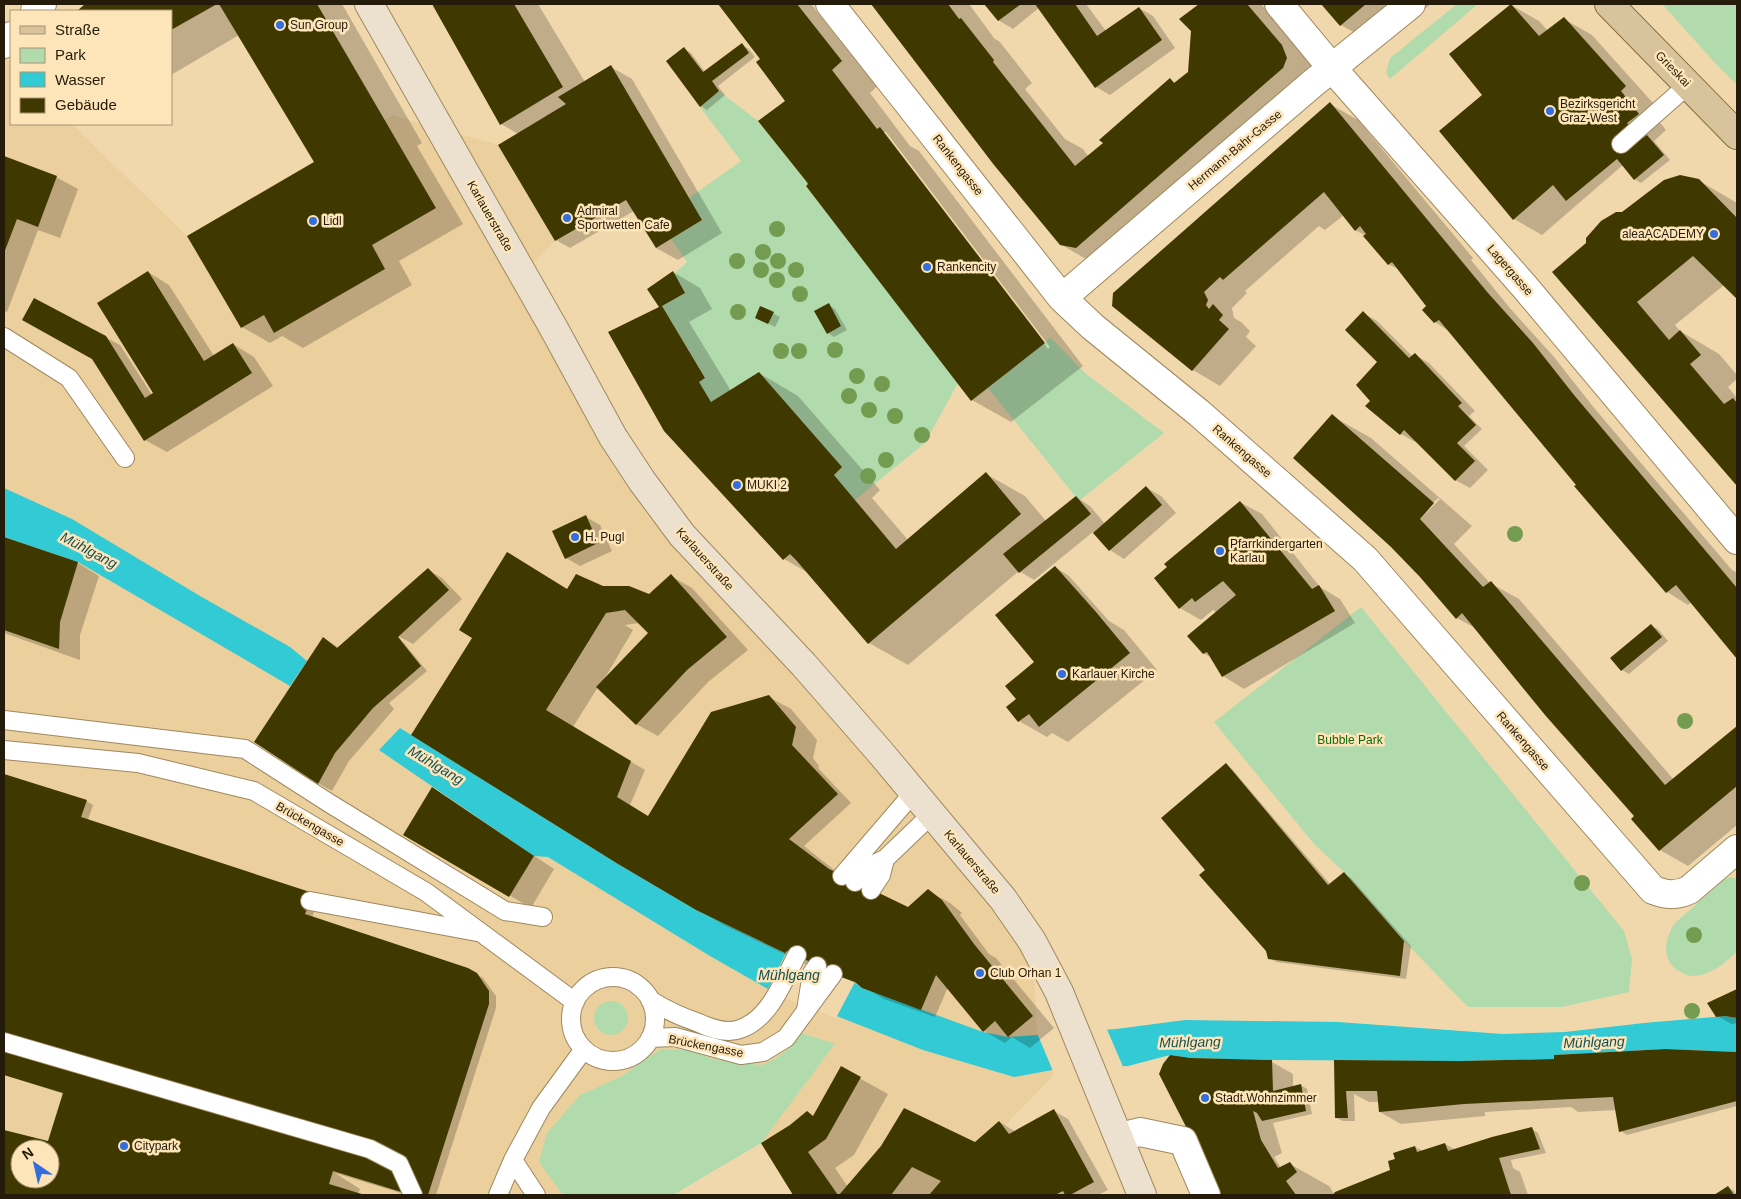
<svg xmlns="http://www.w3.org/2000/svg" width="1741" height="1199" font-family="Arial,sans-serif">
<rect width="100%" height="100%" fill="#f1d8ac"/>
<path fill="#ebcf9c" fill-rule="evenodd" d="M4,56l7,8v60h61l115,112 205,-121 106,30 68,-41 -11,137 -32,33 90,163 419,504 5,90 17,44 -117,120h-144l-32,-52 74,-99 -32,-11 -12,14 -16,12 -13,6 -46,-5 -28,-10 -27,-1 -41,28 -40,18 -41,67 24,33h-559zM20,1149h30v30h-30z"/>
<path fill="#b1dbac" d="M1457,4h21l-88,75 -4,-6 4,-15z
M1662,4h72l3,3v78l-21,-21z
M719,91l39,30 48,60 2,3 -2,2 152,197 -33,60 -70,57 -21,-25 8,-8 -83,-95 -48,30 -12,-20 6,-5 -43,-71 23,-13 -11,-19 13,-12 -16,-23 31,-19 -13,-22 52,-37 -41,-54z
M1050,337l35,36 79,60 -85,68 -91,-113 57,-45z
M1361,607l263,324 8,28 -3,33 -67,15h-94l-64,-66 -60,-69 -30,-28 -100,-122z
M1731,877l6,2v72c-11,12 -26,24 -43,25 -6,0 -10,-2 -15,-5 -19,-11 -14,-33 -4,-48l50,-44z
M594 1018a17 17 0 1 1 34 0a17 17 0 1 1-34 0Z
M802,1033l33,11 -74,99 -88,52h-110l-24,-33 8,-29 33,-38 40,-18 41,-28 27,1 28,10 46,5 13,-6 16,-12z"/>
<path fill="#32cad4" d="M4,488l68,31 128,77 90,51 17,14 -17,25 -212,-124 -74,-25z
M400,728l218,136 78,46 88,43 3,-2c16,6 31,16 47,23 10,5 20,7 28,14l121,44 25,5 108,-8 69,-9 153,2 165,12 62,-2 79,-9 81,-7 12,2v34l-72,-3 -111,6v4l-94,2 -188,-1 -81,-2 -21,-3 -42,11 -70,3 -44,8 -91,-27 -155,-61 -58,-33 -162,-99 -14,-1 -155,-106z"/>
<path fill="#f1d8ac" d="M787,951l46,23 22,8 -19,36 -69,-27z
M1106,1027l18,42 -69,3 -2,-1 -16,-38z"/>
<path fill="#0003" fill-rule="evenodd" d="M86,4h256l80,139 -5,3 46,78 -64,37 13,24 -109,63 -21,-12 -12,7 -28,-16 73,-165 -76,-127 -68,40v-64h-92z
M433,4h105l47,78 26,-15 21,12 90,154 -44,27 -22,-12 -22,-37 -64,37 -14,-8 -38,-106 -17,-10z
M719,4h92l26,33 11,6 32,41 -10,9 40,53 9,5 164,215 -72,56 -39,-22 -163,-216 -22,-83 -26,-42zM883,132h3l164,215 -2,2z
M873,4h96l25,34 6,4 32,41 -7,6 40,50 18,10 5,7 16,-12 66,-64 6,3 13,-11 3,-41 -11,-11 20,-16h60l49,58 5,12 -215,193 -40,-23z
M986,4h100l20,27 33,-23 14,8 22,32 -65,47 -14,-8 -57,-79 -26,21 -15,-9z
M1324,4h107l-52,43 -38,-22z
M1511,5l28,16 9,10 16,-12 28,16 61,68 -5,5 18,22 -12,11 16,19 -29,23 -7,-4 -11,-14 -81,70 -28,-16 -74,-88 44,-35z
M742,45l7,4 6,8 -37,29 7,9 -18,15 -6,-4 -17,-57 7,4 14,19z
M1330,104l28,16 115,138 -2,2 38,47 45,50 41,52 137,161 5,3v83l-45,-55 -4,4 -21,-13 -217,-260 -15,-10 -7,-16 -30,-37 -10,-5 -22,-28 -11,-6 -11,-15 -19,15 -6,-4 -74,65 2,2 -15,15 2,10 7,4 9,9 -4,6 10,9 -36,40 -27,-16 -79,-65z
M4,158l52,19 22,12 -18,49 -22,-8 -31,82 -3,-1z
M1698,180l39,23v94l-13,-12 -49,40 5,6 39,23 18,21v4l-9,8 9,11v86l-183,-212 68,-59z
M148,272l21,13 45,71 19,-12 21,13 19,29 -106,66 -22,-12 -40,-103 15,8 32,50 3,-2z
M673,272l27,16 12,21 -23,13 42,69 28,-18 39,23 82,94 -8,8 36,42 78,-66 39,22 21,25 30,-24 14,9 15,18 42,-36 14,8 15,17 -52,46 -14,-9 -17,-18 -59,48 -15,-9 -111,94 -39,-22 -59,-69 -26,-15 -124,-251z
M829,305l6,4 12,21 -13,7 -6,-4z
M761,307l19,10 -5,10 -12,-6z
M1363,313l14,8 36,36 2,-2 14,8 46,48 -6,5 13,13 -18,17 24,24 -18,18 -15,-8 -39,-39 -1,1 -14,-8 -29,-33 7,-39z
M1332,416l39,22 101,88 -18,18 36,39 29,16 155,181 63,-52v97l-49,41 -28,-16 -27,-31 3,-3 -90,-102 -69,-85 -20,-11 -36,-42 -30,-31 -96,-87zM1438,498l2,1 -42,42 -2,-1z
M1240,502l22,12 58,73 20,12 15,24 -111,66 -21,-13 -11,-18 -9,-5 14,-40 -4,-3 -12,10 -21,-12 -25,-30z
M586,517l14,8 12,26 -32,15 -14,-8z
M4,538l74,25 21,13 -19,59v25l-76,-27z
M1055,567l14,9 40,45 15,9 33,40 -89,72 -16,-9 -5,4 -28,-16 -1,-22 19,-37z
M428,570l14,8 20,21 -49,45 -15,-8 29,35 -38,32 5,6 -45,52 -17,30 -14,-8 6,-145 15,10z
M671,576l21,12 56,62 -40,32 -50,54 -22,-12 -38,-37 -25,40 72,43 -15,35 18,12 121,-120 22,12 26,31 -4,18 6,8 -1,2 33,35 -47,43 39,31 66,32 19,-18 22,12 12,10 -2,2 29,39 7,4 58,70 -24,20 -18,-11 -7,6 -21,-12 -36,-44 -13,30 -51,-18 -22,-13 -42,-19 -11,-4 -2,2 -83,-40 -106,-62 -205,-128 155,-145 34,-3 47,8zM639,623l11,10 -48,50 31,-53 -8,-5z
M1651,626l7,3 10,12 -39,33 -7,-4 -10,-12z
M1226,765l6,4 98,115 14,-10 7,4 60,68 -5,33 -130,-17 -7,-4z
M4,775l82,26 7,4 -5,15 231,78 -7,20 164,56 7,4 13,18v12l-60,187h-29l-72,-22 25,16 -2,5 5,1h-359v-64l45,11 15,-48 -60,-19zM20,1149h30v30h-30z
M476,817l78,52 -23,39 -103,-60z
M1737,990v33l-5,1 -15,-8 -8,-13z
M1665,1050l72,4v52l-110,29 -6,-4 -4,-21 -39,2 -7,-5 -86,5v4l-84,8 -21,-12 -1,-10h-10l-15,-8 1,27h-12l-7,-3 -1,-57 125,1 93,-2z
M1190,1060l82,2 21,12v13l8,-2 6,4 5,25 -39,9 9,30 -8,4 7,11 9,-4 39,22 6,9 55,-23 6,-12 19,-13 8,4 22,-7 11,6 76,-21 6,4 8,20 -35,7 2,8 7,4 8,23h-311z
M841,1068l47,26 -34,61 -19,13 13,19 127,-44 25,-21 16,10 38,-21 14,8 40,71 -10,5h-303l-32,-52 51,-26z
M1728,1187l6,4 3,4h-21z"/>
<path fill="#3f3800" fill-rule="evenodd" d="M85,4h132l-46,26v-19h-94z
M219,4h98l119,204 -64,37 13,24 -111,64 -10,-18 -23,13 -54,-92 127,-74z
M432,4h82l49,83 -63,38z
M718,4h79l45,57 -10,9 45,59 3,-2 165,216 -74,58 -165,-215 2,-2 -2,-3 -48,-60 27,-20 -29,-39 4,-3z
M871,4h77l11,15 2,-1 33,42 -1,2 82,104 28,-23 -4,-3 71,-62 4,5 14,-11 3,-41 -12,-12 20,-15h48l35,41 5,13 -4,10 -207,180 -16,-3 -66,-80z
M984,4h37l-23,17z
M1035,4h40l22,32 42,-29 23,33 -67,48z
M1321,4h45l-26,22z
M1511,4l28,32 25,-19 62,69 -5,5 18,23 -12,9 14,16 6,-4 17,20 -30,25 -17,-21 -51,42 -13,-16 -40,35 -74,-89 43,-36 -33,-41z
M742,43l7,10 -37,28 7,10 -19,16 -34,-46 18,-14 19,25z
M611,65l91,155 -46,28 -30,-48 -71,41 -57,-96 68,-41 -8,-7z
M1330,102l158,191 45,50 41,52 163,193v71l-61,-74 -10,8 -92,-107 2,-1 -137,-165 -5,3 -12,-13 4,-4 -34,-44 -4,3 -25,-29 3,-2 -6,-8 -5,5 -31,-39 -101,88 -3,-3 -16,15 4,8 -2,5 3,4 4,-5 10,11 -4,5 10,9 -37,42 -80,-65 1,-13z
M4,156l53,20 -19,51 -21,-8 -13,34z
M1680,175l19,4 38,39v81l-44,-43 -56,46 32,38 11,-10 21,25 -11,9 34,40 9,-6 4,5v83l-185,-214 34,-29v-5l15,-17 15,-9h6l42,-32z
M148,271l56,90 29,-18 19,30 -108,68 -52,-82 -70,-39 12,-22 72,38 39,62 8,-5 -56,-90z
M673,271l12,22 -23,13 43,72 -6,4 12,20 48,-30 83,95 -8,8 62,74 90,-77 35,42 -153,130 -72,-84 -6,-6 -7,6 -119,-129 -56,-99 51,-25 -12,-18z
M829,303l12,23 -14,8 -13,-23z
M760,306l14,6 -6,12 -13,-6z
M1363,311l46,47 6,-5 47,50 -4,3 18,19 -19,18 18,18 -20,20 -51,-51 -4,5 -35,-29 5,-5 -14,-16 21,-23 -32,-32z
M1332,414l102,89 -14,16 63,68 8,-6 174,204 72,-59v60l-78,65 -28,-32 3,-3 -89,-101 -83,-102 -6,6 -36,-42 -29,-30 -98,-89z
M1146,486l16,19 -53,46 -16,-18z
M1076,496l15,18 -72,59 -16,-19z
M1240,501l72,88 7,-4 16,26 -113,66 -15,-25 -4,2 -16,-18 49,-41 -13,-14 -28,21 -3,-4 -13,11 -25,-31 13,-11 -3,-3z
M586,515l12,28 -33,16 -13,-28z
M4,537l74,25 -18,60 -1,27 -55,-19z
M507,552l60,37 9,-15 27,12h26l20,8 22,-20 56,63 -40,33 -51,55 -40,-38 52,-54 -23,-23 -19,3 -60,97 85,51 -14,36 31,19 63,-104 58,-17 27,32 -4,18 46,49 -49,45 40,30 79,38 20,-18 14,11 32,44 59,72 -25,21 -13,-16 -12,11 -47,-57 -15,35 -59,-22 -7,-6 -22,-8 -36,-19 -10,-4 -2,2 -89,-43 -78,-46 -207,-129 61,-97 -13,-8z
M1055,566l41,46 34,41 -91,74 -10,-13 -11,8 -12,-15 10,-8 -11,-13 29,-24 -39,-47z
M428,568l21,22 -51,47 23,29 -48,42 -38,45 -17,31 -64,-42 69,-105 14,11z
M1651,624l11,13 -41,34 -11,-13z
M1226,763l102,122 16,-13 60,69 -4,35 -132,-17 -2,-8 -67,-76 6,-5 -44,-52z
M4,774l83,26 -6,17 232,76 -8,21 163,54 9,5 12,18v13l-61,191h-17l-78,-24 -4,13 36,11h-361v-65l44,11 15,-48 -59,-18zM20,1149h30v30h-30z
M432,787l102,69 -25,41 -106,-62z
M1737,989v29l-12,-2 -9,1 -9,-14z
M1665,1049l72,3v49l-118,31 -6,-35 -149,7 -85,8 -2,-21h-31l2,27h-13l-1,-58 126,1 94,-2v-4z
M1170,1055l21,3 81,2 1,31 28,-7 5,27 -44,10 -5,-8 -4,-2 8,29 17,28 12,-6 7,10 -11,9 10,14h-80l-14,-37 -43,-84 4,-10z
M841,1066l20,11 -35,62 -18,13 30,43h-45l-32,-52 29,-18 17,-14 6,5z
M904,1108l71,34 24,-21 10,13 45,-25 40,73 -24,13h-5l-2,-4 -8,4h-126l12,-14 -29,-14 -21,28h-52l42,-49z
M1532,1127l8,22 -41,9 12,37h-178l2,-3 55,-22 -2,-9 7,-2 -2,-6 22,-7 2,6 28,-9 3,8 44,-14z
M1728,1186l6,9h-20z"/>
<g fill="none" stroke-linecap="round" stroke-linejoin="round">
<g stroke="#9f885f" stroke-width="20">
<path id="lane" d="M1621,144l67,-59
M4,337l65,41 56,80
M4,720l241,29 84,54 176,108 38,6
M4,750l134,13 116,28 172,101 149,110
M842,876l72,-84
M855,882l13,-15 17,-8 47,-45
M871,890l10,-15 4,-16
M310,901l167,31
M571 1019a42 42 0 1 1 84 0a42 42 0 1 1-84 0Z
M650,1000c16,10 31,17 49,23 11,5 29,11 41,6 30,-10 43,-48 57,-74
M806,1010l6,-37 5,-7
M650,1038l25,-1 66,18 22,-3 23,-14 47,-64
M4,1042l366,107 29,15 14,31
M513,1160l23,35
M498,1195l15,-35 28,-52 43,-59"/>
</g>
<g stroke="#9f885f" stroke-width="30">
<path id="street" d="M830,4l232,294 31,29 106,86 166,146 288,331c13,5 23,6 36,0l48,-41
M1279,4l53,64 192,218 213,254
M35,11l7,-7
M4,44l7,-8
M1062,298l250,-214 99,-80
M1119,1137l21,-5 43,9 23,54"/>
</g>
<g stroke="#9f885f" stroke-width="30">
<path id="secondary" d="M369,4l184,323 60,110 29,44 40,54 122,130 76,87 123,147 29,42 27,51 83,203"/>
</g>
<g stroke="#876e3e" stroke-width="30">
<path id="primary" d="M1609,4l128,131"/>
</g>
<use href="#lane" stroke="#fff" stroke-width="18"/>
<use href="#street" stroke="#fff" stroke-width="28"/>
<use href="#secondary" stroke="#ebe1ce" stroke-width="28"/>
<use href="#primary" stroke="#d7c39c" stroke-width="28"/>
</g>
<g fill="#749c50">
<circle cx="777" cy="229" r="8"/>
<circle cx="763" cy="252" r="8"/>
<circle cx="737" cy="261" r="8"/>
<circle cx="778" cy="261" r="8"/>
<circle cx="761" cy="270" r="8"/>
<circle cx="796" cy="270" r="8"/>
<circle cx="777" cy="280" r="8"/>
<circle cx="800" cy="294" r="8"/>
<circle cx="738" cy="312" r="8"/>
<circle cx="835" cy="350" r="8"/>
<circle cx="781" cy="351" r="8"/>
<circle cx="799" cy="351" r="8"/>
<circle cx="857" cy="376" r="8"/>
<circle cx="882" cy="384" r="8"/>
<circle cx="849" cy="396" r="8"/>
<circle cx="869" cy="410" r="8"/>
<circle cx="895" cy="416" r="8"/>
<circle cx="922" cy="435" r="8"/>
<circle cx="886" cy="460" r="8"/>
<circle cx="868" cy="476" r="8"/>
<circle cx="1515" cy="534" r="8"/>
<circle cx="1685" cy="721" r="8"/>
<circle cx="1582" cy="883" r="8"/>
<circle cx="1694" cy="935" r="8"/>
<circle cx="1692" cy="1011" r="8"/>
</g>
<g fill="#346ddc" stroke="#fee5b9" stroke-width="2">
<circle cx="280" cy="25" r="5"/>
<circle cx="1550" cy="111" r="5"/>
<circle cx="567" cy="218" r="5"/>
<circle cx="313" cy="221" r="5"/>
<circle cx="1714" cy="234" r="5"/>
<circle cx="927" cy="267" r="5"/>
<circle cx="737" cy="485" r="5"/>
<circle cx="575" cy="537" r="5"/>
<circle cx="1220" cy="551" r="5"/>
<circle cx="1062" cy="674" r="5"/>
<circle cx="980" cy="973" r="5"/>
<circle cx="1205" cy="1098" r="5"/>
<circle cx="124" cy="1146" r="5"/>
</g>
<g text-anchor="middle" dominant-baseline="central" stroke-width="5" stroke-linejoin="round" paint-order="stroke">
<g font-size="12" fill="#241b0a" stroke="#fee5b9" text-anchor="start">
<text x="290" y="25">Sun Group</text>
<text x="1560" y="104">Bezirksgericht<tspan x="1560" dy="14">Graz-West</tspan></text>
<text x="577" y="211">Admiral<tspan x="577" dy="14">Sportwetten Cafe</tspan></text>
<text x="323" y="221">Lidl</text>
<text x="1704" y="234" text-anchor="end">aleaACADEMY</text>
<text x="937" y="267">Rankencity</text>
<text x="747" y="485">MUKI 2</text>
<text x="585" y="537">H. Pugl</text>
<text x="1230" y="544">Pfarrkindergarten<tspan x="1230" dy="14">Karlau</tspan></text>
<text x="1072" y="674">Karlauer Kirche</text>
<text x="990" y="973">Club Orhan 1</text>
<text x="1215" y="1098">Stadt.Wohnzimmer</text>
<text x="134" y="1146">Citypark</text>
</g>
<g font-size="12" fill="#241b0a" stroke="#fee5b9">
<text transform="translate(1673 69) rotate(46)">Grieskai</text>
<text transform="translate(1235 150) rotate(-40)">Hermann-Bahr-Gasse</text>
<text transform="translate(958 165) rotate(52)">Rankengasse</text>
<text transform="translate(490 216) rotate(60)">Karlauerstraße</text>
<text transform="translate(1510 270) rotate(49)">Lagergasse</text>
<text transform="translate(1242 451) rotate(41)">Rankengasse</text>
<text transform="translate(705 559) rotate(48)">Karlauerstraße</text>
<text transform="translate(1523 741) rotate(49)">Rankengasse</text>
<text transform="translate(310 824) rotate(30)">Brückengasse</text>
<text transform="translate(972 862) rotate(50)">Karlauerstraße</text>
<text transform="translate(706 1046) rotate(11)">Brückengasse</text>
</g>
<g font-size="12" fill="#0d6a05" stroke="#fee5b9">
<text x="1350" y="740">Bubble Park</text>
</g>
<g font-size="14" font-style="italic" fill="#125054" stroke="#fee5b9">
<text transform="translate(89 550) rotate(28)">Mühlgang</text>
<text transform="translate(436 765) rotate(31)">Mühlgang</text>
<text x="789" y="975">Mühlgang</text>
<text transform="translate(1190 1042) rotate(-1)">Mühlgang</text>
<text transform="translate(1594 1042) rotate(-2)">Mühlgang</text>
</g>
</g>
<rect width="1741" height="1199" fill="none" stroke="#241b0a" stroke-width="10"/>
<rect x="10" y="10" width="162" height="115" fill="#fee5b9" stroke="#a79473"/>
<rect x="20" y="26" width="25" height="8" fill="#d7c39c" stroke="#a79473"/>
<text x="55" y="35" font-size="15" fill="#241b0a">Straße</text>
<rect x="20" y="48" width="25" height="15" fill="#b1dbac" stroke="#a79473"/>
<text x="55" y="60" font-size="15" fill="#241b0a">Park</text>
<rect x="20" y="72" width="25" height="15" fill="#32cad4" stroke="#a79473"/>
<text x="55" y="85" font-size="15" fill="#241b0a">Wasser</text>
<rect x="20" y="98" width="25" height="15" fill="#3f3800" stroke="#a79473"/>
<text x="55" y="110" font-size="15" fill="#241b0a">Gebäude</text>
<g transform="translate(35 1164) rotate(326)"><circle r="24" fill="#fee5b9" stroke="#a79473"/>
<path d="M0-4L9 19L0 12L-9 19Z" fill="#346ddc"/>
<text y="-8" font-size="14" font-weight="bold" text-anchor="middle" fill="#241b0a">N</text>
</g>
</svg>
